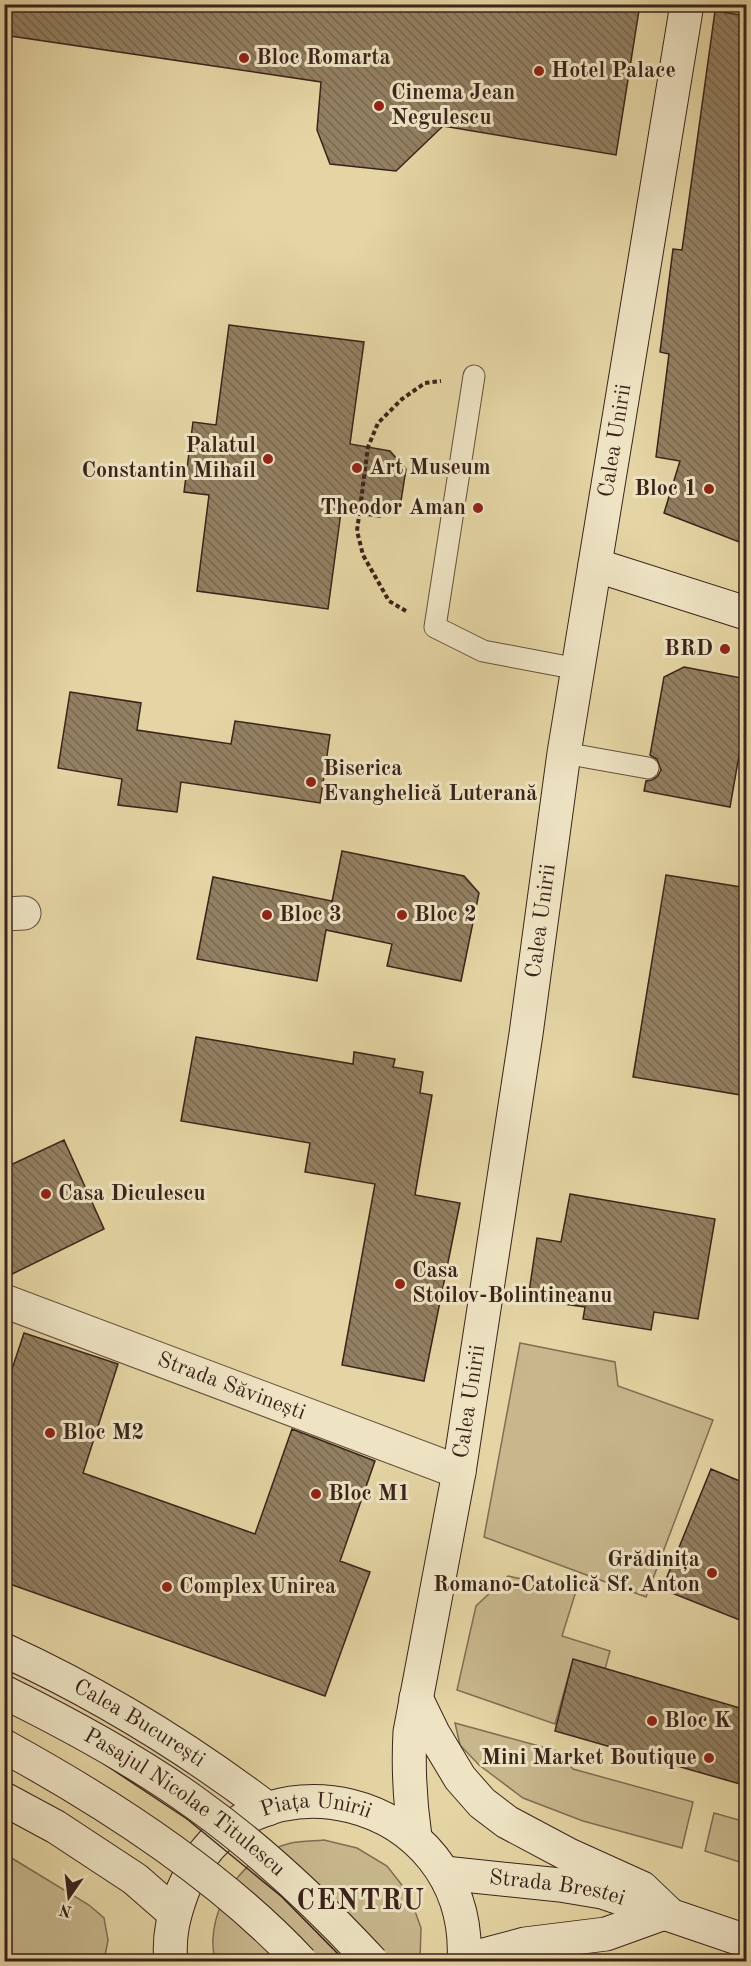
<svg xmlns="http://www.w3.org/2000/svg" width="751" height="1966" font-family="'Old Standard TT',serif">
<defs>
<pattern id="building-back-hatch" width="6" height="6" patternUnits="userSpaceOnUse" patternTransform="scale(1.5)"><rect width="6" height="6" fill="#938062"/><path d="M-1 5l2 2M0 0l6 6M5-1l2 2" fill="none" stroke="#796850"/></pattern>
</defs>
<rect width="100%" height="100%" fill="#e5d5a4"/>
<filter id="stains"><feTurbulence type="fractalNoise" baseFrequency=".00333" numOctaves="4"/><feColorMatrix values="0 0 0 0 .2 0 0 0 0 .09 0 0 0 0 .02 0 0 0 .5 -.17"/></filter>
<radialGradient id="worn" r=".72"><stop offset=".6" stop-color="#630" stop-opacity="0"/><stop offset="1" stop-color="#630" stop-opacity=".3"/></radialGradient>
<path fill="#c8b78d" stroke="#826d54" stroke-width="1.5" d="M520,1343l95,19 3,24 95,34 -67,177 -162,-60z
M508,1576l68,15 -14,45 48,15 -5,18 -32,-9 -18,64 -98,-34 19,-84z
M455,1723l102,28 16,18 120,33 -11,46 -99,-27 -60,-23 -44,-33 -19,-20z
M714,1813l32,9v42l-41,-13z
M324,1840l33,8 30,18 22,28 12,34 -1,33h-205c-1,-7 -3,-15 -2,-23 3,-43 35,-85 78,-95 11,-2 23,-2 33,-3z
M5,1854l84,51 15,13 4,22 -4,21h-99z"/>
<path fill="url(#building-back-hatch)" stroke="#3b231a" stroke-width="1.5" d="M4,4h636l-24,151 -173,-29 -47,45 -66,-7 -13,-34 4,-48 -317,-47z
M715,11l32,5v529l-83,-32 16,-52 -24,-4 13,-103 -9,-2 13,-103 9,1z
M229,325l135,17 -14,102 40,7 16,18 -5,32 -21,16 -39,-5 -13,97 -131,-18 12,-96 -25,-3 9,-70 23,3z
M684,667l63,12v72l-7,-1 -10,57 -86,-16 2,-10 6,-1 5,-3 4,-7 -4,-11 -7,-4 14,-78z
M70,692l71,11 -4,27 94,14 4,-23 95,14 -10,68 -139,-21 -4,30 -59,-7 4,-26 -64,-11z
M342,851l122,25 15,17 -18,88 -74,-15 5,-22 -66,-14 -9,51 -120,-22 16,-82 119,24 -4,21z
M666,875l81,13v208l-114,-19z
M196,1037l157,27 1,-12 41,7 -2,8 30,5 -3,21 12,2 -17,100 45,8 -36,178 -82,-16 33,-181 -70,-12 5,-29 -129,-22z
M64,1140l40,89 -100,49v-110z
M570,1194l145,25 -17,100 -44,-7 -3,18 -68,-11 2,-12 -57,-8 9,-61 24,4z
M24,1333l94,31 -35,109 172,61 37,-105 83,32 -35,100 30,11 -45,124 -321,-114v-189z
M711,1469l36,15v139l-85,-34z
M573,1659l174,51v76l-192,-55z"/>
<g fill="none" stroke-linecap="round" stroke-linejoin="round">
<g stroke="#66503c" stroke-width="23">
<path id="lane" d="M474,376l-39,251 48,24 95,18
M564,753l84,15"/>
</g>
<g stroke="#66503c" stroke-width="35">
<g id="street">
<path d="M4,914l20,-1"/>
<path id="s1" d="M4,1301l455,171"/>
</g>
</g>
<g stroke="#3b231a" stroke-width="35">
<g id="secondary">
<path d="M595,565l151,48"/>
<path id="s2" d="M4,1650c94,43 182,97 264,159"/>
<path d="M416,1698l17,35 27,45 22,25 25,19 62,33 73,33 25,24"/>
<path d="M4,1799l52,28 79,52 39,34"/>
<path id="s3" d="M415,1837c-5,-35 -7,-69 -5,-105l49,-260 67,-438 38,-281 123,-749"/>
<path id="s4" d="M444,1873l116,12 42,7 144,49"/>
<path d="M465,1960l60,-16 81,-10 61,-22"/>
<path id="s5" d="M171,1962c-3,-26 3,-48 12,-72 62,-151 291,-97 281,72"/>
</g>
</g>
<path stroke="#3b231a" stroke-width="4" stroke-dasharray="4.5 3" stroke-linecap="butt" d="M406,611l-17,-10 -26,-46 -6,-24 11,-84 10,-24 24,-24 23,-16 16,-2"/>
<use href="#lane" stroke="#eee4c4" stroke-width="21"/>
<use href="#street" stroke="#eee4c4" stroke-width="33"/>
<use href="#secondary" stroke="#eee4c4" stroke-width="33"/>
<path stroke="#3b231a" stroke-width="1.5" d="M4,1708l70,36 113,75 95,78 64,65
M4,1731l60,34 99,64 114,92 40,41"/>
<g stroke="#3b231a" stroke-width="35" stroke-linecap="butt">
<g id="secondary-bridge">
<path id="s6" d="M4,1692c67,33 134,69 194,113 63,45 121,100 174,157"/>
<path d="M4,1746c104,57 216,129 297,216"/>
</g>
</g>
<use href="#secondary-bridge" stroke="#eee4c4" stroke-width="33"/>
</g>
<g fill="#8f2418" stroke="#eee4c4" stroke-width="2">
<circle cx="244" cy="58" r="6"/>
<circle cx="539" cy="71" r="6"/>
<circle cx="379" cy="106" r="6"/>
<circle cx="268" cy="459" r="6"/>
<circle cx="357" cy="468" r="6"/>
<circle cx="709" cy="489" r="6"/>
<circle cx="478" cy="508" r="6"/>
<circle cx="725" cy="649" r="6"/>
<circle cx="311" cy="782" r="6"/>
<circle cx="267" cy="915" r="6"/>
<circle cx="402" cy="915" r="6"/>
<circle cx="46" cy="1194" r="6"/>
<circle cx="400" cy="1284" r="6"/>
<circle cx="50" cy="1433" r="6"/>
<circle cx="316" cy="1494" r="6"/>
<circle cx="712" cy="1573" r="6"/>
<circle cx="167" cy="1587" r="6"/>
<circle cx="652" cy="1721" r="6"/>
<circle cx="709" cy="1758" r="6"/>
</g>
<g text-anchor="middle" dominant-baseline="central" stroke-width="6" stroke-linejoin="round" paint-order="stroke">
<g font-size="22" font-weight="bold" fill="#3b231a" stroke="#eee4c4" text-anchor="start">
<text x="256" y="58">Bloc Romarta</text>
<text x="551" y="71">Hotel Palace</text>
<text x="391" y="93">Cinema Jean<tspan x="391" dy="25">Negulescu</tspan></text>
<text x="256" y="446" text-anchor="end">Palatul<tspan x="256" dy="25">Constantin Mihail</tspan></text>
<text x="369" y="468">Art Museum</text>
<text x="697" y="489" text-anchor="end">Bloc 1</text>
<text x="466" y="508" text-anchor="end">Theodor Aman</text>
<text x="713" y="649" text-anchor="end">BRD</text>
<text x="323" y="769">Biserica<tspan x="323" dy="25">Evanghelică Luterană</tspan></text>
<text x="279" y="915">Bloc 3</text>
<text x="414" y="915">Bloc 2</text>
<text x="58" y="1194">Casa Diculescu</text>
<text x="412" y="1271">Casa<tspan x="412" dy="25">Stoilov-Bolintineanu</tspan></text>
<text x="62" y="1433">Bloc M2</text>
<text x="328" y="1494">Bloc M1</text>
<text x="700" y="1560" text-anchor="end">Grădinița<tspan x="700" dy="25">Romano-Catolică Sf. Anton</tspan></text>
<text x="179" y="1587">Complex Unirea</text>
<text x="664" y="1721">Bloc K</text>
<text x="697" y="1758" text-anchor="end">Mini Market Boutique</text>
</g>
<g font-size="22" fill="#3b231a" stroke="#eee4c4">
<text stroke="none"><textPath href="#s3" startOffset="1413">Calea Unirii</textPath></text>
<text stroke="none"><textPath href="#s3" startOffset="927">Calea Unirii</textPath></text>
<text stroke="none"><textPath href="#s1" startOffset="243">Strada Săvinești</textPath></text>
<text stroke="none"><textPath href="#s3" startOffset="441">Calea Unirii</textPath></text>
<text stroke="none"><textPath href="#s2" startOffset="154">Calea București</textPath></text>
<text stroke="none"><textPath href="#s6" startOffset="212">Pasajul Nicolae Titulescu</textPath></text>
<text stroke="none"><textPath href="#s5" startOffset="244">Piața Unirii</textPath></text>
<text stroke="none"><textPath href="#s4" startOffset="114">Strada Brestei</textPath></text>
</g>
<g font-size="28" font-weight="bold" letter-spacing="1.5" fill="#3b231a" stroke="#eee4c4">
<text x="361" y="1902">CENTRU</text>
</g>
</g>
<rect width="751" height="1966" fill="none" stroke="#e5d5a4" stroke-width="24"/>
<rect x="6" y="6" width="739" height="1954" fill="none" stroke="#3b231a" stroke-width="3"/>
<rect x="12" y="12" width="727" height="1942" fill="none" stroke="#3b231a" stroke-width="1.5"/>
<g transform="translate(69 1897) rotate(194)" stroke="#eee4c4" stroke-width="4.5" paint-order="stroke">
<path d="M0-4.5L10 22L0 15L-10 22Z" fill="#3b231a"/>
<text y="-9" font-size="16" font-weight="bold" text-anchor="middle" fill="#3b231a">N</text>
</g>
<rect width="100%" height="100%" filter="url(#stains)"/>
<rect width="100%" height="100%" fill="url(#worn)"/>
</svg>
